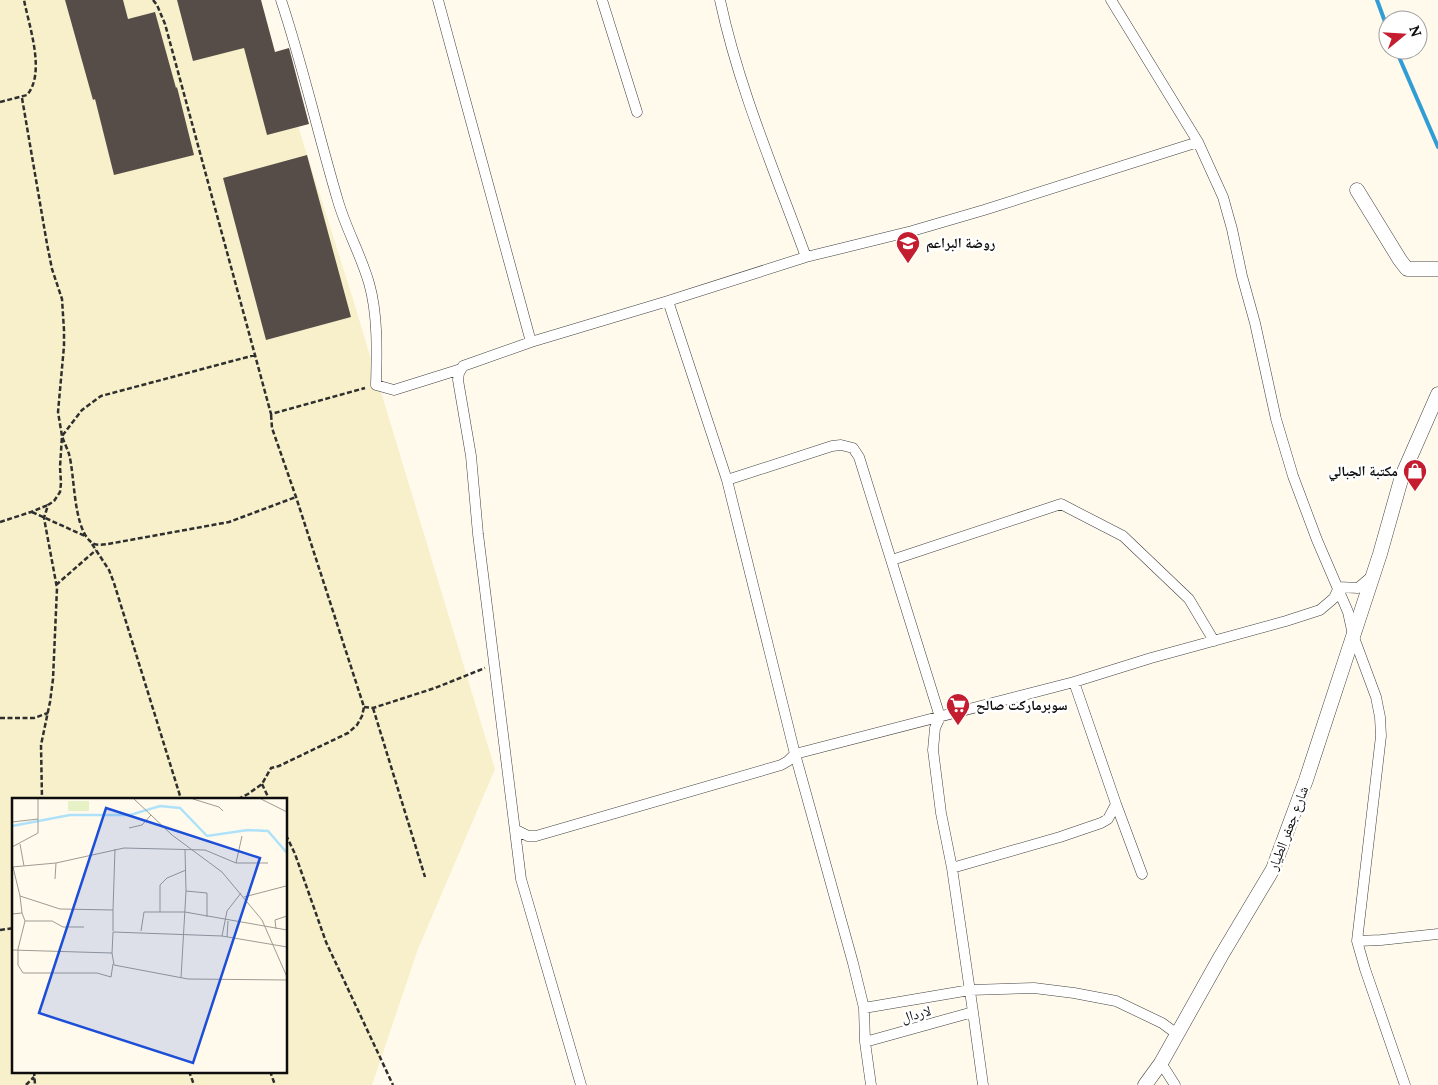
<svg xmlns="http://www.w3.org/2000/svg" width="1438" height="1085" font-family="Lora,'Noto Naskh Arabic',serif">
<rect width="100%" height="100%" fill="#fffaec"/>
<path fill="#f7f0cb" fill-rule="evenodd" d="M0,0h258l94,296 143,473 -77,180 -46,136h-372zM14,799h272v272h-272z"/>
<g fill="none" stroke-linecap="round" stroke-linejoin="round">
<path stroke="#309ed5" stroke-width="4" d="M1377,0l11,30
M1396,50l42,97"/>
</g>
<path fill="#564d48" d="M65,0h58l5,19 27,-7 21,76 1,-1 17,68 -80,20 -19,-76 -2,1z
M177,0h84l14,52 14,-4 20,76 -42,11 -23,-87 -51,13z
M307,155l44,162 -85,23 -43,-162z"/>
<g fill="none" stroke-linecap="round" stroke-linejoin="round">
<g stroke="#404040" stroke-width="11">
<path id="minor" d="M281,0c22,66 37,134 57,201 8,28 23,54 31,82 9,31 8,70 7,102l18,5 67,-21
M438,0l93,342 -68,24 -4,7 -1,7 13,76 7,78 43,345 60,206
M602,0l35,112
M720,0c19,89 55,172 86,257l106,-26 72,-21 214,-68
M1111,0l87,142 25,55 9,32 10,47 13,47 21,96 17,57 24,64 31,72 5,23 23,62 4,20 1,19 -24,205 8,28 40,116
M668,301l138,-44
M531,342l137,-41 59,179 68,274 58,209 11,45 1,34 6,43
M727,480l105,-34 9,-1 12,3 6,9 81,260 -5,11 -2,22 8,63 11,55 21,144 10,73
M892,560l169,-56 62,32 66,63 25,42
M1339,587l19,1 13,-11
M1116,804l26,70
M516,830l12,6h8l245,-71 7,-4 7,-7 279,-72
M952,868l108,-31 41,-14 7,-4 8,-15 -42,-122 77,-24 135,-37 34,-11 14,-12 5,-11
M1357,941l24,-1 57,-6
M864,1008l106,-18 64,-2 40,5 42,8 46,22 15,11
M865,1042l108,-30
M1161,1063l14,22"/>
</g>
<g stroke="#404040" stroke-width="15">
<path id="tertiary" d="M1357,190l43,70 7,9h31
M1145,1085l16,-22 60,-107 52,-87 33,-89 74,-226 22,-78 36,-82"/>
</g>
<path stroke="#2f2f2f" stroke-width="2.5" stroke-dasharray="5 2.5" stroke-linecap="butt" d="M153,0l4,5 8,19 106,390 94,-26
M22,98l25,146 5,25 10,30 2,31v16l-6,66 4,24 -2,31 1,16 -1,9 -6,9 -6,4 -4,13 13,70 -4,91 -3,23 -9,43 1,54
M0,102l27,-7c19,-22 2,-69 -3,-95
M255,355l-154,41 -19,14 -20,26c2,6 5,12 7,18 6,22 4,71 21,87 4,5 12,4 18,3l121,-22 67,-25
M32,512l53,24
M0,522l31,-10 17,-7
M92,544l17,26 5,13 67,216
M56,585l40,-35
M364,707l9,1 62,-20 50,-20
M373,708l52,169
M0,718h34l14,-5
M262,784l7,15
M238,799l10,-5 14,-10 9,-16 8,-2 69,-33 9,-8 5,-9 2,-9 -68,-210 -24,-69 -1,-14
M286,835l9,19 31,88 67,143
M0,930l14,-2
M34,1071l1,14
M189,1071l5,14
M270,1071l5,14
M26,1085l8,-8"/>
<use href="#minor" stroke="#fff" stroke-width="10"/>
<use href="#tertiary" stroke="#fff" stroke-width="14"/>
</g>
<defs>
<g id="school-pin" transform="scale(1.25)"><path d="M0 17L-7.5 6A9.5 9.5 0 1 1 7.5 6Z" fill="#c41d2f" stroke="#fff"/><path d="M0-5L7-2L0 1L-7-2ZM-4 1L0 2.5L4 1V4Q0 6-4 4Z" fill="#fff"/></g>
<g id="shop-pin" transform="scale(1.25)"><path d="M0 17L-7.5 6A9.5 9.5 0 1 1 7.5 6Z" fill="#c41d2f" stroke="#fff"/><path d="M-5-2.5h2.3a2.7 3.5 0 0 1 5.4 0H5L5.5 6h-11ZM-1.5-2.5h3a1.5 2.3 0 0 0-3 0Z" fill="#fff"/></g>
<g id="supermarket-pin" transform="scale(1.25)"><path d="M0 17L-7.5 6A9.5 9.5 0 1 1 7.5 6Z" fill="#c41d2f" stroke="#fff"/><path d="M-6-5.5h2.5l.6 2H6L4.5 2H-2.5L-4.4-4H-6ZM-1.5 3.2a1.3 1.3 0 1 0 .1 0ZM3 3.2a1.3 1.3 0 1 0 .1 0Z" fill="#fff"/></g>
</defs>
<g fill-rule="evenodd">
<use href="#school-pin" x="908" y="243"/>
<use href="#shop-pin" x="1415" y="471"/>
<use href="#supermarket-pin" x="958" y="705"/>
</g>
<g text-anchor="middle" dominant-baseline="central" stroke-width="5" stroke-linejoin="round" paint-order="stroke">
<g font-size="14" font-weight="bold" fill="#0d0d0d" stroke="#fff" text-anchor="start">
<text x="926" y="243">روضة البراعم</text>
<text x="1398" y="471" text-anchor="end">مكتبة الجبالي</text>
<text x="976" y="705">سوبرماركت صالح</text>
</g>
<g font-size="14" fill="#0d0d0d" stroke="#fff">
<text transform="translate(1288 828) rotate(-69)">شارع جعفر الطيار</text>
<text transform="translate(916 1014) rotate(-15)">لاردال</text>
</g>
</g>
<g transform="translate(12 798)">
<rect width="275" height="275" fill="#fffaec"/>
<path d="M56,3h21v10h-21z" fill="#e6f2c6"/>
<path fill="none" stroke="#aee2fa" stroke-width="2.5" d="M0,28l58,-11h60l30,-9 20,2 27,28 41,-6 20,1 19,22"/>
<path fill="none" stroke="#9e9b93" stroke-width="1" d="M122,1l17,16M181,1l26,8 4,4M249,1l26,13M0,24l26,-3M117,30l13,-3 9,-10 21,20 50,37 40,48 25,57M8,46l4,22M0,49l26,-14v-34M173,52l1,41 21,2v24M224,65l6,-27M0,69l44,-4 68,-15 81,2 31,13h32M1,69l7,29M43,81l1,-16M232,99l42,-11M148,114v-27l7,-7 19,-8M10,115l-2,-17 40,13 53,1 2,-61M0,116l10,-1 3,8 -7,28v16l5,8h74l14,4 2,-13M13,123h27l11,6h21M264,131l-1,-9 12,-4M101,133v-21M129,133l3,-19h41l102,18M210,138l5,-25 14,-18M215,139l1,-16M0,152l100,3 2,12 74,14 99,1M100,155l1,-21 109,4 65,11M169,180l5,-87"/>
<path fill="#1d4ed8" fill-opacity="0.15" stroke="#1d4ed8" stroke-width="2.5" d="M94,10l154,50 -67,205 -154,-50z"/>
<rect width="275" height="275" fill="none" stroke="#0d0d0d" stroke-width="2.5"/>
</g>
<g transform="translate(1403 35) rotate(72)"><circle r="24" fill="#ffffff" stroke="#9e9e9e"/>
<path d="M0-4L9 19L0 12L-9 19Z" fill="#c41d2f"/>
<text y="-8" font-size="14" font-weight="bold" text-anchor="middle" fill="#0d0d0d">N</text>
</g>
</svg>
